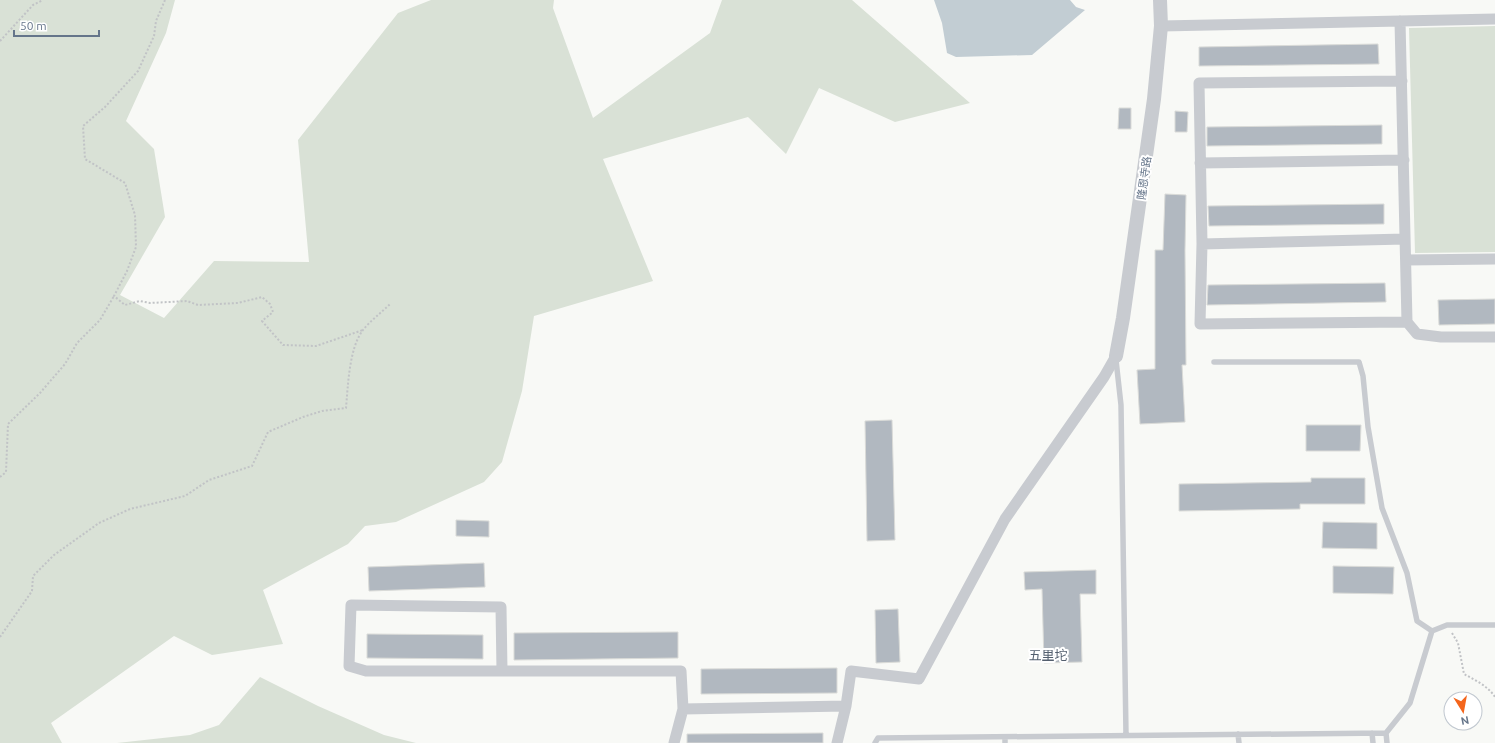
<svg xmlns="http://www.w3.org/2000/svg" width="1495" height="743" font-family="Ubuntu,'Noto Sans SC',sans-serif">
<rect width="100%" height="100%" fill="#f8f9f6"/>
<path fill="#d9e1d6" d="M0,0h175l-9,33 -40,88 28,28 11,68 -45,78 44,23 50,-57 95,1 -11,-122 100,-127 33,-13h123l-1,8 40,110 117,-85 12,-33h130l118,103 -75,19 -76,-34 -33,66 -38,-37 -145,42 50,122 -119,35 -12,75 -20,71 -18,20 -88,40 -31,4 -17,18 -85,46 20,54 -71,11 -38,-19 -123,87 11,20h-62z
M1495,26v226l-80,1 -6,-225z
M260,677l58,29 66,29 32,8h-299l73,-8 29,-10z"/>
<path fill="#c2cdd3" d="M934,0h136l6,7 9,3 -53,45 -76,2 -9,-4 -5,-30z"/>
<path fill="#b1b8c0" stroke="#dadbd8" d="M1378,44l1,20 -180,2v-19z
M1119,108h12v21h-13z
M1175,111l13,1 -1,20h-12z
M1382,125v19l-175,2v-19z
M1165,194l21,1 -1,55 1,115h-4l3,57 -45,2 -3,-54 18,-1v-119h8z
M1384,204v20l-175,2 -1,-20z
M1385,283l1,19 -179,3 1,-20z
M1495,299v25l-56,1 -1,-25z
M892,420l3,120 -28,1 -2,-120z
M1306,425h55l-1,26h-54z
M1311,478h54v26h-65v5l-121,2v-27l132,-2z
M456,520l33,1v16l-33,-1z
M1323,522l54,1v26l-55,-1z
M484,563l1,24 -116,4 -1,-24z
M1333,566l61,1 -1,27 -60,-1z
M1096,570v24h-16l2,68 -38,1 -2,-74 -17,1 -1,-18z
M898,609l2,53 -24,1 -1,-53z
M678,632v26l-164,2v-27z
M367,634l116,1v24l-116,-1z
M837,668v25l-136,1v-25z
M823,733v10h-136v-9z"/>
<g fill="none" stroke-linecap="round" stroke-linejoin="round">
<path stroke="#c1c3c6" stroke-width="2" stroke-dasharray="2 2" stroke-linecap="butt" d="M165,0l-9,21 -2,15 -16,35 -33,36 -22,19 2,33 40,24 10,32 1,32 -9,24 -13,25 11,9 15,-4 10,2 37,-2 11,4 40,-2 24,-6 8,7 3,8 -11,9 21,24 33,1 47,-16
M0,41l33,-36 10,-5
M0,477l6,-5 2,-48 32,-31 25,-29 12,-21 23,-23 14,-24
M1452,633l6,10 6,31c11,6 24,12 31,23
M0,637l32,-46 1,-15 21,-21 45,-32 31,-14 55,-13 24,-16 43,-14 16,-34 35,-15 19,-6 24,-3c2,-22 3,-60 17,-78 7,-9 18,-17 27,-26"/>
<path stroke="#c8cbd0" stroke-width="5.5" d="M1116,360l5,45 5,330
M1214,362h145l4,14 5,51 14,81 25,65 10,48 15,10 -22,72 -24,30
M1432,631l15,-6h48
M1372,733l1,10
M1238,734l1,9
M1005,737v6
M875,743l3,-5 508,-5 1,10"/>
<path stroke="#c8cbd0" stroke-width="11" d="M1400,21l7,301 10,12 24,3h54
M1161,26l334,-7
M1402,81l-203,2 3,161 -2,80 207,-2
M1200,163l204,-3
M1202,244l203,-5
M1406,260l89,-1
M502,671l-1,-64 -150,-2 -2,61 17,5h315l2,38 -9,34
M683,709l163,-3
M837,743l9,-37 5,-35 68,8 86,-160 99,-142 12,-21"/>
<path stroke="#c8cbd0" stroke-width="14" d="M1116,356l7,-38 31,-219 7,-73 -1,-26"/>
</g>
<g text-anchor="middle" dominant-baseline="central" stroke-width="4" stroke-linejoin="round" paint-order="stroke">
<g font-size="11" fill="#65758a" stroke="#fff">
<text transform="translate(1144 178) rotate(-82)">隆恩寺路</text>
</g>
<g font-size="13" fill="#535f6e" stroke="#fff">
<text x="1048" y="655">五里坨</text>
</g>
</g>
<g transform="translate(1463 711) rotate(169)"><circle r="19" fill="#ffffff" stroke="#c1c8d0"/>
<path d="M0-3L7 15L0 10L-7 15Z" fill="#f4651b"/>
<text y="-6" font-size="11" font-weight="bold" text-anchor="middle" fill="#65758a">N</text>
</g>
<path d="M14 30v6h85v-6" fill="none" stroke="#65758a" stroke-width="2"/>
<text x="20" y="30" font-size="12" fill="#65758a" stroke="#ffffff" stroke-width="3" paint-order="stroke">50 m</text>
</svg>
